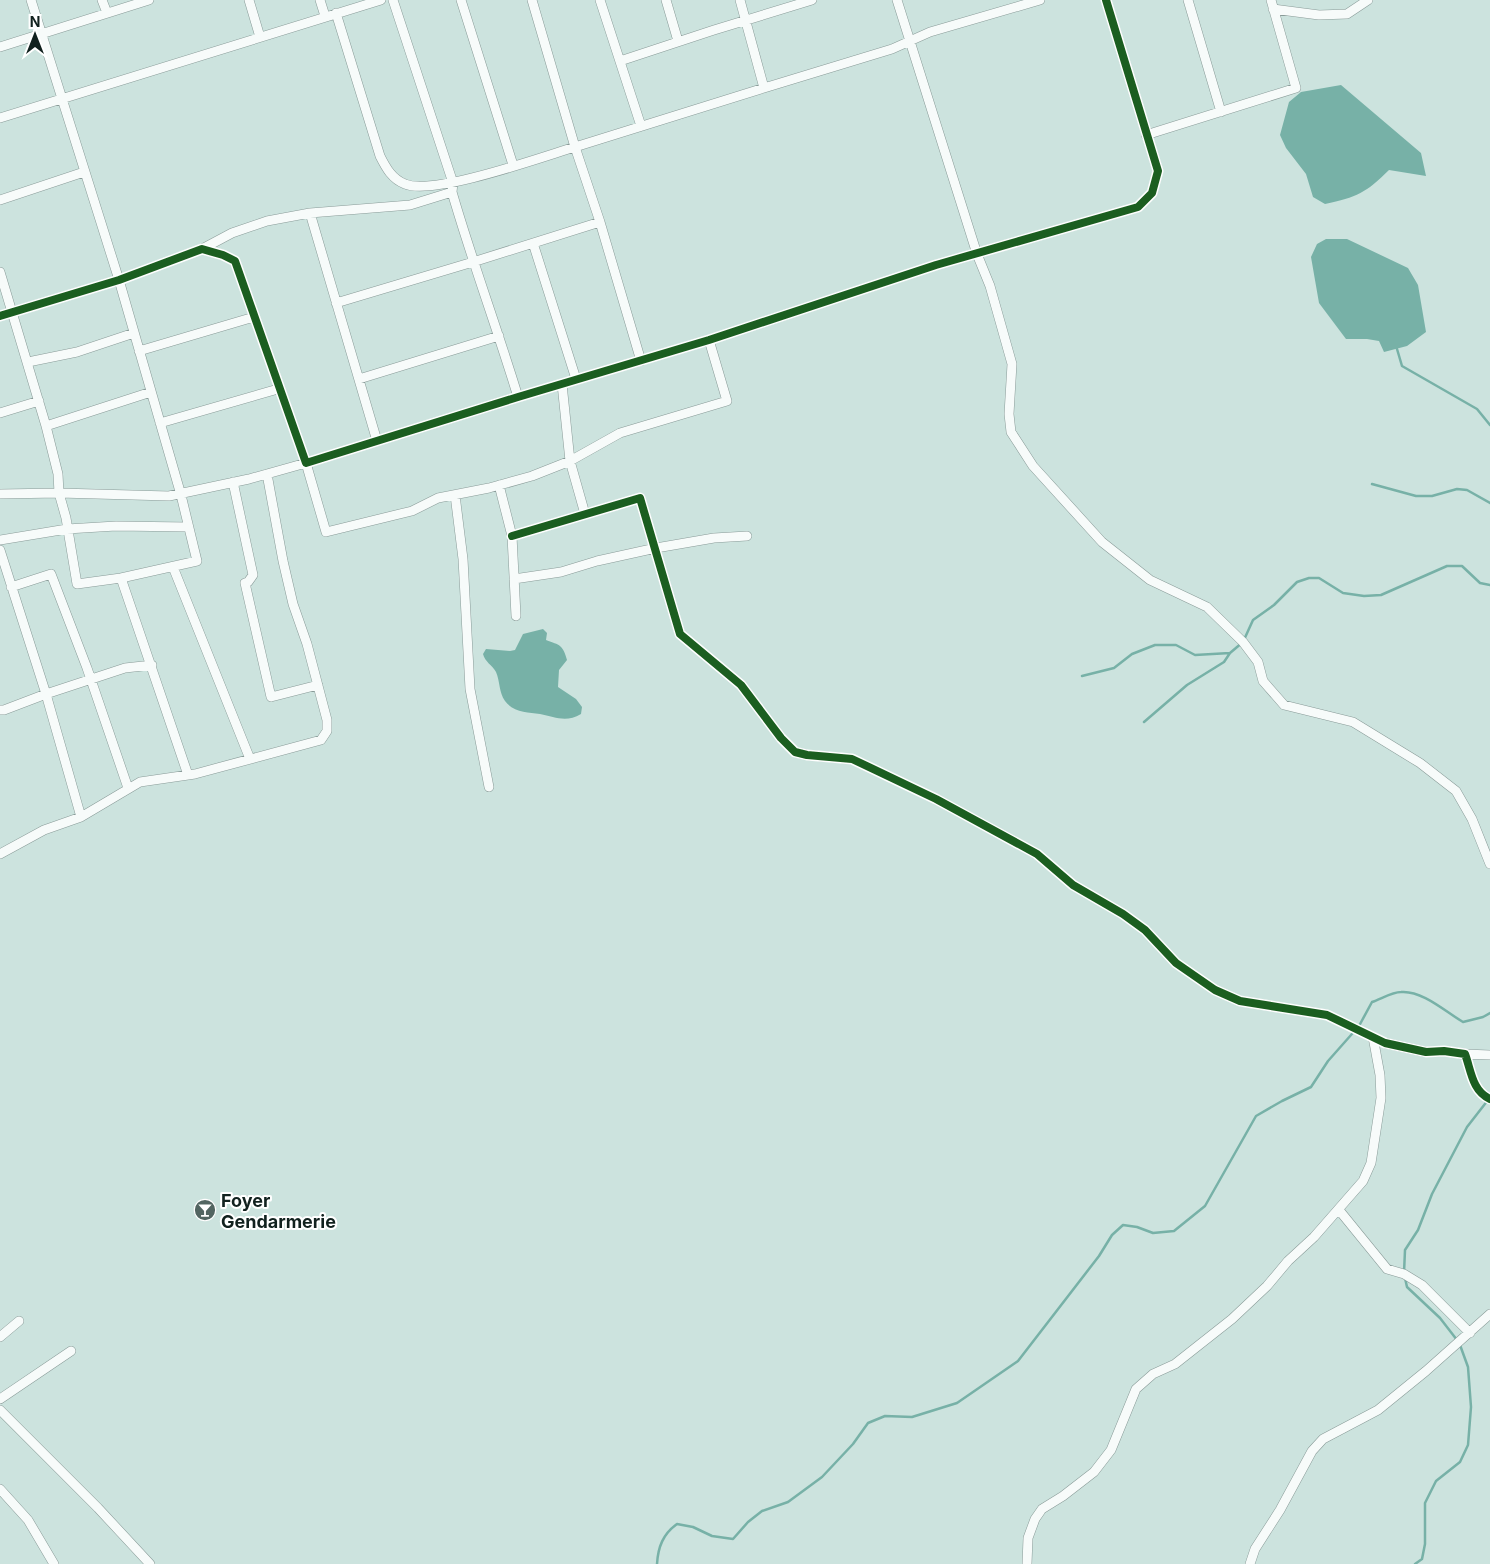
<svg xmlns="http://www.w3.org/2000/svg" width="1490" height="1564" font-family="Inter,sans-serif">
<rect width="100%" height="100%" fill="#cce3de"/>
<path fill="#77b1a7" d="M1341,85l80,68 5,23 -37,-6c-23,23 -32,27 -64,34l-12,-7 -7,-23 -20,-26 -6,-13 9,-33 12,-10z
M1326,239h21l61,29 10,17 8,47 -19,14 -23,6 -5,-11 -12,-2h-21l-27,-36 -8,-46 6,-13z
M543,629l4,4 -1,7c14,5 17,5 21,20l-8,10 -1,17 18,12 6,8 -1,7c-15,9 -26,3 -41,0 -12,-2 -26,-1 -35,-13 -6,-8 -5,-20 -9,-29 -4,-7 -11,-10 -13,-18l3,-5 24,2 5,-1 8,-16z"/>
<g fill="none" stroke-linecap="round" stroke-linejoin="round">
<path stroke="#77b1a7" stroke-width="2.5" d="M1397,349l5,17 75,43 13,16
M1372,484l44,12h16l25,-7 10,1 23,13
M1082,676l32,-8 18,-14 23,-9h21l19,10 35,-2 13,-11 10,-22 21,-15 23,-23 12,-4h10l24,15 21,3 17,-1 66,-29h15l18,17 10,2
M1144,722l43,-37 37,-23 6,-9
M1404,1273l1,-23 13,-20 14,-36 35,-67 21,-27
M1405,1278l2,9 33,31 17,22
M657,1564c1,-17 6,-30 20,-40l16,3 19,9 21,3 15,-17 14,-11 26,-9 34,-25 31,-33 15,-21 17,-7 27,1 45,-14 61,-42 81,-105 13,-21 11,-10 14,2 16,6 21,-2 31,-25 51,-90 26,-15 29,-14 17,-26 31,-35 13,-24c9,-3 20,-10 29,-10 21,-2 45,20 62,30l20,-5 7,-4
M1415,1564l7,-5 3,-15v-41l11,-22 24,-19 8,-17 3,-38 -3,-40 -8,-22"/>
<g stroke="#899b98" stroke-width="10">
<path id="street" d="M102,0l5,13
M249,0l11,37
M320,0l5,16
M393,0l60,183 -1,9c20,69 45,136 66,205
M461,0l52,165
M532,0l43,147 189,-59 -24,-88
M600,0l41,126
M666,0l12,41
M897,0l80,254 13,32 22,78 -3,50 2,18 22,34 69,76 48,38 57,27 36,35 15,20 5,19 21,24 69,17 67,41 36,28 16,28 18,45
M1188,0l33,112
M1273,9l46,6 28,-1 21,-14
M336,13l44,143c6,12 12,23 25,28 28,12 137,-27 170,-37l25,75 41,139
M0,47l149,-47
M620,61l94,-31 98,-30
M764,88l128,-39 38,-17 110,-32
M0,118l381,-118
M1146,135l150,-47 -25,-88
M0,200l84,-28
M310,213l67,228
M533,243l43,136
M202,249l30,-16 35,-12 43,-8 100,-8 42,-13
M0,272l46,154 12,48 1,19 7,25 11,66 44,-6 76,-17 -16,-66 -62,-215 -88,-280
M336,303l137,-41 127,-40
M0,316l119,-36 83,-31 21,6 12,6 71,202 212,-66 191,-57 227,-75 202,-58 14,-14 6,-22 -52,-171
M139,351l115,-34
M28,362l49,-10 57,-19
M359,379l140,-43
M562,384l8,77 15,53
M0,413l39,-12
M160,423l118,-34
M46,426l105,-34
M233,482l20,93 -5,7 -3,1 26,114 47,-12
M499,485l13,51 4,80
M0,494l59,-1 110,3 80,-17 57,-16 20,69 86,-21 26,-13 51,-10 43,-12 38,-15 50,-28 107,-32 -18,-61
M455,495l8,64 7,130 19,98
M512,536l128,-38 40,136 61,51 40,53 14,14 12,3 45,4 84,40 101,55 36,31 50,29 22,16 31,33 39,27 25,11 87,14 58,28 41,9 18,-1 21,3c6,16 7,37 25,45
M0,540l67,-11 49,-3 72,1
M0,550l46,144 35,123
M173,567l77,192
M121,578l67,197
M514,579l47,-7 36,-11 59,-13 58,-10 33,-2
M11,587l40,-13 36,94 41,120
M0,710h4l42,-16 79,-26 27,-3
M0,854l44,-24 37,-13 59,-35 55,-8 126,-34 6,-9v-11l-20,-76 -14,-40 -10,-43 -16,-87
M1465,1054l25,1
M1339,1210l48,59 17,5 18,11 48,48
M0,1337l19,-16
M0,1399l71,-48
M0,1410l98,98 52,56
M0,1489l28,31 26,44
M1027,1564l1,-26 7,-19 7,-10 21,-13 31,-24 17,-22 25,-61 17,-15 22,-10 57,-45 35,-33 21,-25 26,-24 49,-56 8,-18 10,-65 -1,-23 -7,-38
M1250,1564l5,-15 25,-39 32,-59 11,-12 55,-29 48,-39 64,-57"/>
</g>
<use href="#street" stroke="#f7fbfa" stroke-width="9"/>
<g stroke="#fff" stroke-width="11">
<path id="cycleway" d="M0,316l119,-36 83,-31 21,6 12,6 71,202 212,-66 191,-57 227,-75 202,-58 14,-14 6,-22 -52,-171
M512,536l128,-38 40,136 61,51 40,53 14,14 12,3 45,4 84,40 101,55 36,31 50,29 22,16 31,33 39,27 25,11 87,14 58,28 41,9 18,-1 21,3c6,16 7,37 25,45"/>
</g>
<use href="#cycleway" stroke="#1b5e20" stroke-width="8"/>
</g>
<defs>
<g id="bar-disc" transform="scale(1.125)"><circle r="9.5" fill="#526561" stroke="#fff"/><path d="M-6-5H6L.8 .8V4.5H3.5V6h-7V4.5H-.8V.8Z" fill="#fff"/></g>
</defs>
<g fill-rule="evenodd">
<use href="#bar-disc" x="205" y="1210"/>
</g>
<g text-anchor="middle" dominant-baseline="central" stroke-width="4" stroke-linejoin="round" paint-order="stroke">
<g font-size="18" font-weight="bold" fill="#11211e" stroke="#fff" text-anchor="start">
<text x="221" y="1200">Foyer<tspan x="221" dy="21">Gendarmerie</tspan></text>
</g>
</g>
<g transform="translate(35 35)" stroke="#ffffff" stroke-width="4" paint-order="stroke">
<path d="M0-4L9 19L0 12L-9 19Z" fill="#11211e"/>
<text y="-8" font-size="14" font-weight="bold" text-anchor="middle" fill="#11211e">N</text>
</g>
</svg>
